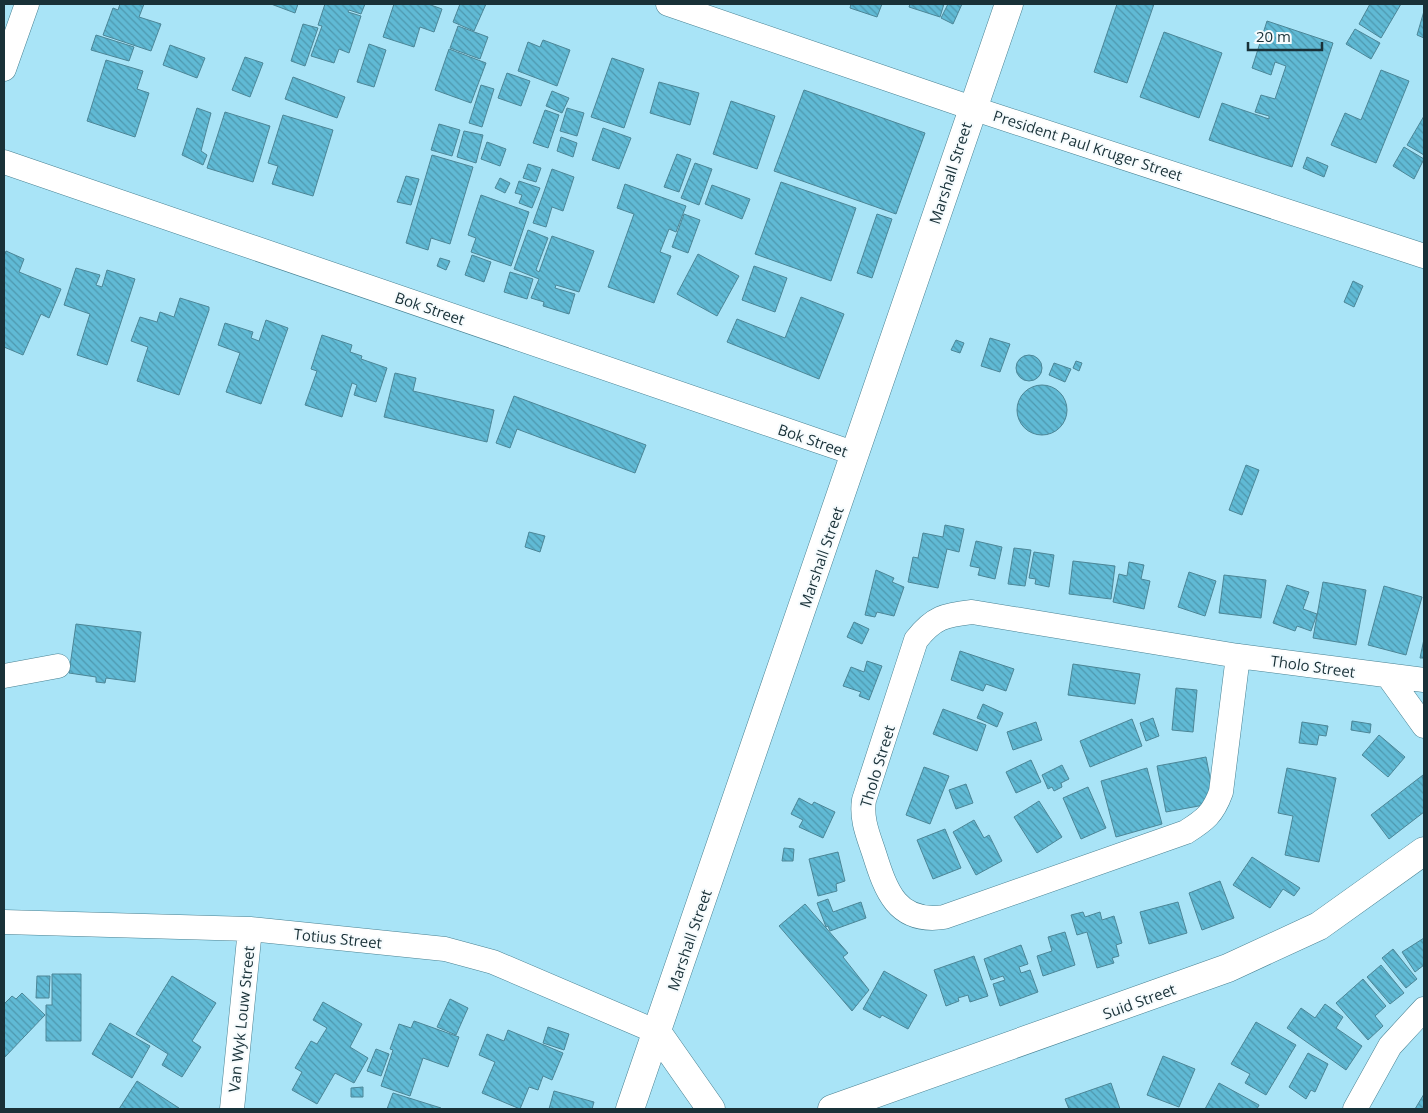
<svg xmlns="http://www.w3.org/2000/svg" width="1428" height="1113" font-family="'Open Sans',sans-serif">
<defs>
<pattern id="building-back-hatch" width="6" height="6" patternUnits="userSpaceOnUse" patternTransform="scale(1.25)"><rect width="6" height="6" fill="#60bad5"/><path d="M-1 5l2 2M0 0l6 6M5-1l2 2" fill="none" stroke="#4e98ae"/></pattern>
</defs>
<rect width="100%" height="100%" fill="#a9e4f7"/>
<path fill="url(#building-back-hatch)" stroke="#4c8697" d="M120,4h24l-5,13 22,7 -10,27 -48,-16 10,-27 5,2z
M271,4h27l-3,9z
M325,4h40l-4,10 -12,-4 -1,2 13,4 -12,37 -10,-4 -5,14 -23,-7 11,-30 -4,-1z
M394,4h34l14,5 -8,23 -14,-5 -6,20 -31,-10z
M460,4h26l-12,27 -21,-9z
M851,4h31l-5,13 -27,-9z
M910,4h34l-4,13 -31,-10z
M948,4h14l-9,20 -12,-6z
M1117,4h37l-27,79 -33,-11z
M1370,4h31l-20,34 -22,-14z
M1424,11v27l-7,-3z
M1267,21l66,22 -41,124 -83,-27 13,-37 47,16v-3l-14,-4 6,-17 14,4 11,-33 -11,-4 -4,13 -19,-7z
M303,24l15,4 -13,38 -14,-5z
M458,26l30,11 -8,22 -30,-11z
M1355,29l25,14 -9,16 -25,-15z
M1164,32l58,21 -23,65 -59,-21z
M96,35l38,12 -5,14 -38,-11z
M543,40l27,10 -13,36 -39,-15 10,-29 12,5z
M369,44l17,6 -12,37 -17,-5z
M170,45l35,13 -8,20 -34,-13z
M449,49l37,14 -15,40 -36,-13z
M245,57l18,6 -13,34 -18,-7z
M612,58l32,11 -20,59 -33,-11z
M106,60l37,11 -6,18 12,4 -14,44 -48,-16z
M1381,70l28,11 -33,82 -45,-18 14,-32 16,7z
M507,73l23,8 -9,25 -23,-8z
M293,77l52,20 -8,21 -52,-19z
M659,82l40,11 -9,32 -40,-12z
M481,85l13,4 -12,38 -13,-4z
M804,90l121,43 -29,81 -122,-43z
M552,91l17,7 -7,15 -16,-7z
M731,101l44,15 -18,53 -44,-15z
M197,108l14,5 -10,38 6,4 -4,10 -21,-10z
M567,108l17,5 -7,23 -17,-5z
M545,110l14,5 -11,33 -15,-5z
M225,112l45,14 -17,56 -46,-14z
M283,115l50,15 -20,66 -41,-12 6,-18 -10,-3z
M1424,116v39l-17,-10z
M439,124l21,6 -8,26 -21,-6z
M603,128l28,10 -12,31 -27,-9z
M464,131l19,4 -7,28 -19,-6z
M561,137l16,6 -4,14 -16,-6z
M487,142l19,7 -6,17 -19,-7z
M1404,147l20,12 -10,20 -21,-13z
M677,154l14,5 -12,33 -15,-5z
M432,155l41,12 -23,77 -19,-6 -3,12 -22,-7z
M1307,157l21,9 -4,11 -21,-9z
M695,163l17,6 -13,36 -18,-7z
M528,164l13,4 -5,14 -13,-4z
M552,169l22,8 -11,34 -11,-4 -6,20 -13,-4z
M406,176l13,3 -8,26 -14,-3z
M500,178l10,5 -5,10 -10,-5z
M519,181l21,7 -8,20 -13,-5 3,-8 -7,-2z
M781,182l75,26 -25,73 -76,-27z
M625,184l61,22 -10,26 -7,-3 -9,23 11,4 -17,47 -46,-16 26,-73 -17,-6z
M712,185l38,14 -8,20 -37,-15z
M481,195l48,17 -18,54 -40,-14 5,-14 -8,-3z
M684,214l16,6 -12,33 -16,-6z
M877,214l15,5 -20,59 -15,-5z
M528,230l20,8 -12,32 3,2 13,-36 42,15 -15,41 -23,-7 -1,3 20,6 -6,20 -26,-8 1,-4 -13,-4 8,-19 -25,-10z
M6,251l18,8 -5,13 42,17 -12,29 -8,-4 -18,41 -19,-8v-91z
M698,254l41,22 -22,40 -40,-22z
M472,255l19,7 -7,20 -19,-7z
M440,258l10,3 -4,9 -9,-4z
M754,266l33,12 -12,34 -33,-12z
M76,268l24,7 -4,10 6,2 5,-17 28,9 -28,86 -30,-10 13,-41 -26,-9z
M510,272l23,7 -6,20 -23,-7z
M1353,281l10,5 -9,21 -10,-5z
M801,297l43,17 -25,65 -92,-37 10,-23 48,19z
M180,298l29,9v3l-30,85 -42,-14 11,-34 -17,-6 9,-24 17,5 3,-10 14,5z
M266,320l22,8 -27,76 -35,-12 14,-39 -22,-8 7,-22 28,9 -2,6 8,3z
M322,335l30,10 -2,7 12,4 -1,3 26,9 -11,34 -22,-7 3,-10 -5,-2 -10,34 -37,-12 12,-34 -6,-2z
M990,338l20,6 -10,28 -19,-6z
M956,340l8,3 -4,10 -9,-3z
M1016 368a13 13 0 1 1 26 0a13 13 0 1 1-26 0Z
M1076,361l6,2 -3,8 -6,-3z
M1054,363l17,6 -6,13 -16,-7z
M395,373l21,5 -3,13 81,19 -7,32 -103,-25z
M1017 410a25 25 0 1 1 50 0a25 25 0 1 1-50 0Z
M514,396l132,49 -11,28 -118,-44 -7,19 -14,-5z
M1246,465l13,5 -17,45 -13,-5z
M945,525l19,4 -5,23 -12,-3 -9,39 -30,-6 5,-25 5,1 5,-25 20,4z
M529,532l16,4 -5,16 -15,-5z
M976,541l26,6 -7,32 -17,-4 2,-7 -10,-2z
M1014,548l17,2 -6,36 -17,-2z
M1034,552l20,3 -5,32 -14,-3 1,-5 -7,-1z
M1073,561l42,5 -4,33 -42,-5z
M1129,562l15,3 -3,14 9,2 -6,28 -31,-7 6,-28 8,2z
M876,570l18,8 -2,4 12,5 -10,29 -17,-4 -2,5 -10,-2z
M1189,572l27,9 -11,35 -27,-9z
M1224,575l42,5 -5,38 -42,-5z
M1323,582l43,8 -10,55 -43,-7z
M1287,585l22,7 -6,17 14,5 -6,17 -14,-5 -2,5 -22,-8z
M1384,586l38,11 -16,58 -38,-10z
M854,622l15,7 -7,15 -15,-7z
M76,624l65,8 -6,50 -29,-4 -1,5 -9,-1v-5l-27,-4z
M1424,639v19h-4z
M960,651l54,18 -8,22 -20,-7 -3,7 -32,-11z
M867,661l15,5 -13,34 -10,-4 2,-4 -18,-6 8,-19 13,5z
M1073,664l67,10 -5,30 -67,-9z
M1176,688l21,2 -4,42 -21,-2z
M983,704l20,9 -6,14 -20,-9z
M943,709l43,16 -9,26 -44,-17z
M1153,718l6,18 -13,5 -6,-18z
M1132,719l10,27 -52,21 -10,-26z
M1352,721l19,3 -1,9 -19,-3z
M1036,722l6,18 -29,10 -6,-18z
M1302,722l26,4 -2,10 -7,-1 -2,10 -18,-2z
M1379,735l26,22 -17,20 -26,-22z
M1206,757l9,46 -49,9 -9,-46z
M1031,760l10,22 -25,11 -10,-21z
M1062,765l7,14 -8,4 1,4 -8,4 -2,-4 -4,2 -6,-14z
M924,767l25,9 -19,48 -24,-9z
M1147,768l15,56 -46,13 -15,-56z
M1287,768l49,10 -17,84 -34,-7 8,-39 -15,-3z
M1423,775l1,37 -35,27 -18,-24z
M966,784l7,19 -17,6 -7,-19z
M1088,787l18,41 -25,11 -18,-41z
M799,798l13,7 2,-3 21,10 -12,26 -24,-11 4,-7 -12,-6z
M1039,801l23,36 -25,16 -23,-36z
M974,820l10,18 5,-3 13,26 -26,14 -23,-43z
M945,829l16,39 -28,11 -16,-39z
M784,848l10,1 -1,12h-11z
M838,852l7,29 -9,3 1,7 -19,5 -9,-37z
M1252,857l48,31 -6,8 -11,-7 -13,19 -37,-23z
M1220,881l14,37 -32,12 -13,-37z
M828,899l5,13 28,-10 5,16 -36,13 -2,-5 -2,1 -9,-24z
M1178,902l9,31 -38,11 -9,-32z
M805,904l43,49 -5,4 26,33 -17,21 -73,-85z
M1083,912l2,5 15,-5 2,8 12,-4 8,27 -6,2 3,11 -7,2 2,5 -17,5 -10,-36 -10,3 -6,-20z
M1065,932l10,33 -32,11 -6,-20 15,-5 -4,-14z
M1424,938v27l-9,7 -13,-20z
M1021,945l7,19 -9,3 2,6 9,-3 8,22 -38,14 -7,-22 12,-4 -2,-4 -12,4 -7,-21z
M1393,949l24,30 -11,9 -24,-30z
M974,956l14,40 -18,6 -2,-7 -10,3 1,3 -13,5 -12,-36z
M1381,965l23,28 -14,11 -23,-27z
M884,971l43,24 -19,34 -26,-14 -2,3 -17,-9z
M52,974h29v67h-35v-36h6z
M37,976h13l-1,22h-13z
M172,976l44,27 -24,38 9,6 -19,30 -20,-12 6,-11 -32,-20z
M1363,979l23,27 -11,10 8,10 -15,14 -32,-37z
M22,993l23,22 -41,43v-54l8,-8 4,3z
M450,999l18,9 -12,27 -19,-8z
M323,1002l39,22 -12,23 18,11 -14,25 -19,-10 -18,31 -25,-14 10,-18 -7,-4 16,-27 6,3 10,-16 -14,-8z
M1325,1004l18,13 -7,11 26,18 -16,24 -59,-42 14,-20 14,10z
M414,1021l45,16 -11,30 -25,-9 -13,38 -29,-10 12,-36 -3,-1 9,-25 12,4z
M1256,1022l40,23 -30,50 -21,-12 5,-9 -19,-10z
M110,1023l40,23 -18,32 -40,-24z
M548,1027l21,7 -5,16 -21,-7z
M508,1030l55,23 -11,27 -9,-4 -5,14 -9,-3 -9,22 -38,-16 13,-31 -16,-7 8,-21 17,7z
M376,1049l13,5 -8,22 -14,-5z
M1308,1053l20,11 -13,28 -4,-2 -5,9 -17,-12z
M1163,1056l32,13 -16,38 -32,-12z
M137,1081l42,27 -1,1h-59z
M1111,1083l9,26h-51l-4,-10z
M1219,1083l40,22 -2,4h-52z
M363,1087v10h-12v-9z
M554,1091l40,11 -2,7h-43z
M393,1093l48,15 -1,1h-53z
M1424,1094v15h-9z"/>
<g fill="none" stroke-linecap="round" stroke-linejoin="round">
<g stroke="#488192" stroke-width="25">
<path id="minor" d="M668,4l304,104 452,148
M4,69l23,-65
M4,162l852,292
M1238,656l-17,136c-8,22 -16,28 -35,40l-242,85c-47,7 -58,-26 -70,-64 -6,-18 -13,-34 -10,-53l52,-160c18,-23 29,-25 56,-28l266,44 186,24
M4,676l54,-10
M1388,676l36,50
M4,922l246,7 195,20 48,13 164,70
M232,1109l18,-180
M1355,1109l35,-63 34,-37"/>
</g>
<g stroke="#488192" stroke-width="29">
<path id="tertiary" d="M657,1032l54,77
M630,1109l379,-1105
M832,1109l396,-141 91,-42 105,-75"/>
</g>
<use href="#minor" stroke="#fff" stroke-width="24"/>
<use href="#tertiary" stroke="#fff" stroke-width="28"/>
</g>
<g text-anchor="middle" dominant-baseline="central" stroke-width="4" stroke-linejoin="round" paint-order="stroke">
<g font-size="15" fill="#193138" stroke="#f6fbfd">
<text transform="translate(1088 145) rotate(18)">President Paul Kruger Street</text>
<text transform="translate(950 173) rotate(-72)">Marshall Street</text>
<text transform="translate(430 308) rotate(19)">Bok Street</text>
<text transform="translate(813 440) rotate(19)">Bok Street</text>
<text transform="translate(821 557) rotate(-71)">Marshall Street</text>
<text transform="translate(1313 666) rotate(8)">Tholo Street</text>
<text transform="translate(877 766) rotate(-73)">Tholo Street</text>
<text transform="translate(338 938) rotate(6)">Totius Street</text>
<text transform="translate(689 940) rotate(-71)">Marshall Street</text>
<text transform="translate(1139 1001) rotate(-20)">Suid Street</text>
<text transform="translate(241 1019) rotate(-84)">Van Wyk Louw Street</text>
</g>
</g>
<rect width="1428" height="1113" fill="none" stroke="#193138" stroke-width="10"/>
<path d="M1248 42v8h74v-8" fill="none" stroke="#193138" stroke-width="2.5"/>
<text x="1256" y="42" font-size="15" fill="#193138" stroke="#f6fbfd" stroke-width="4" paint-order="stroke">20 m</text>
</svg>
